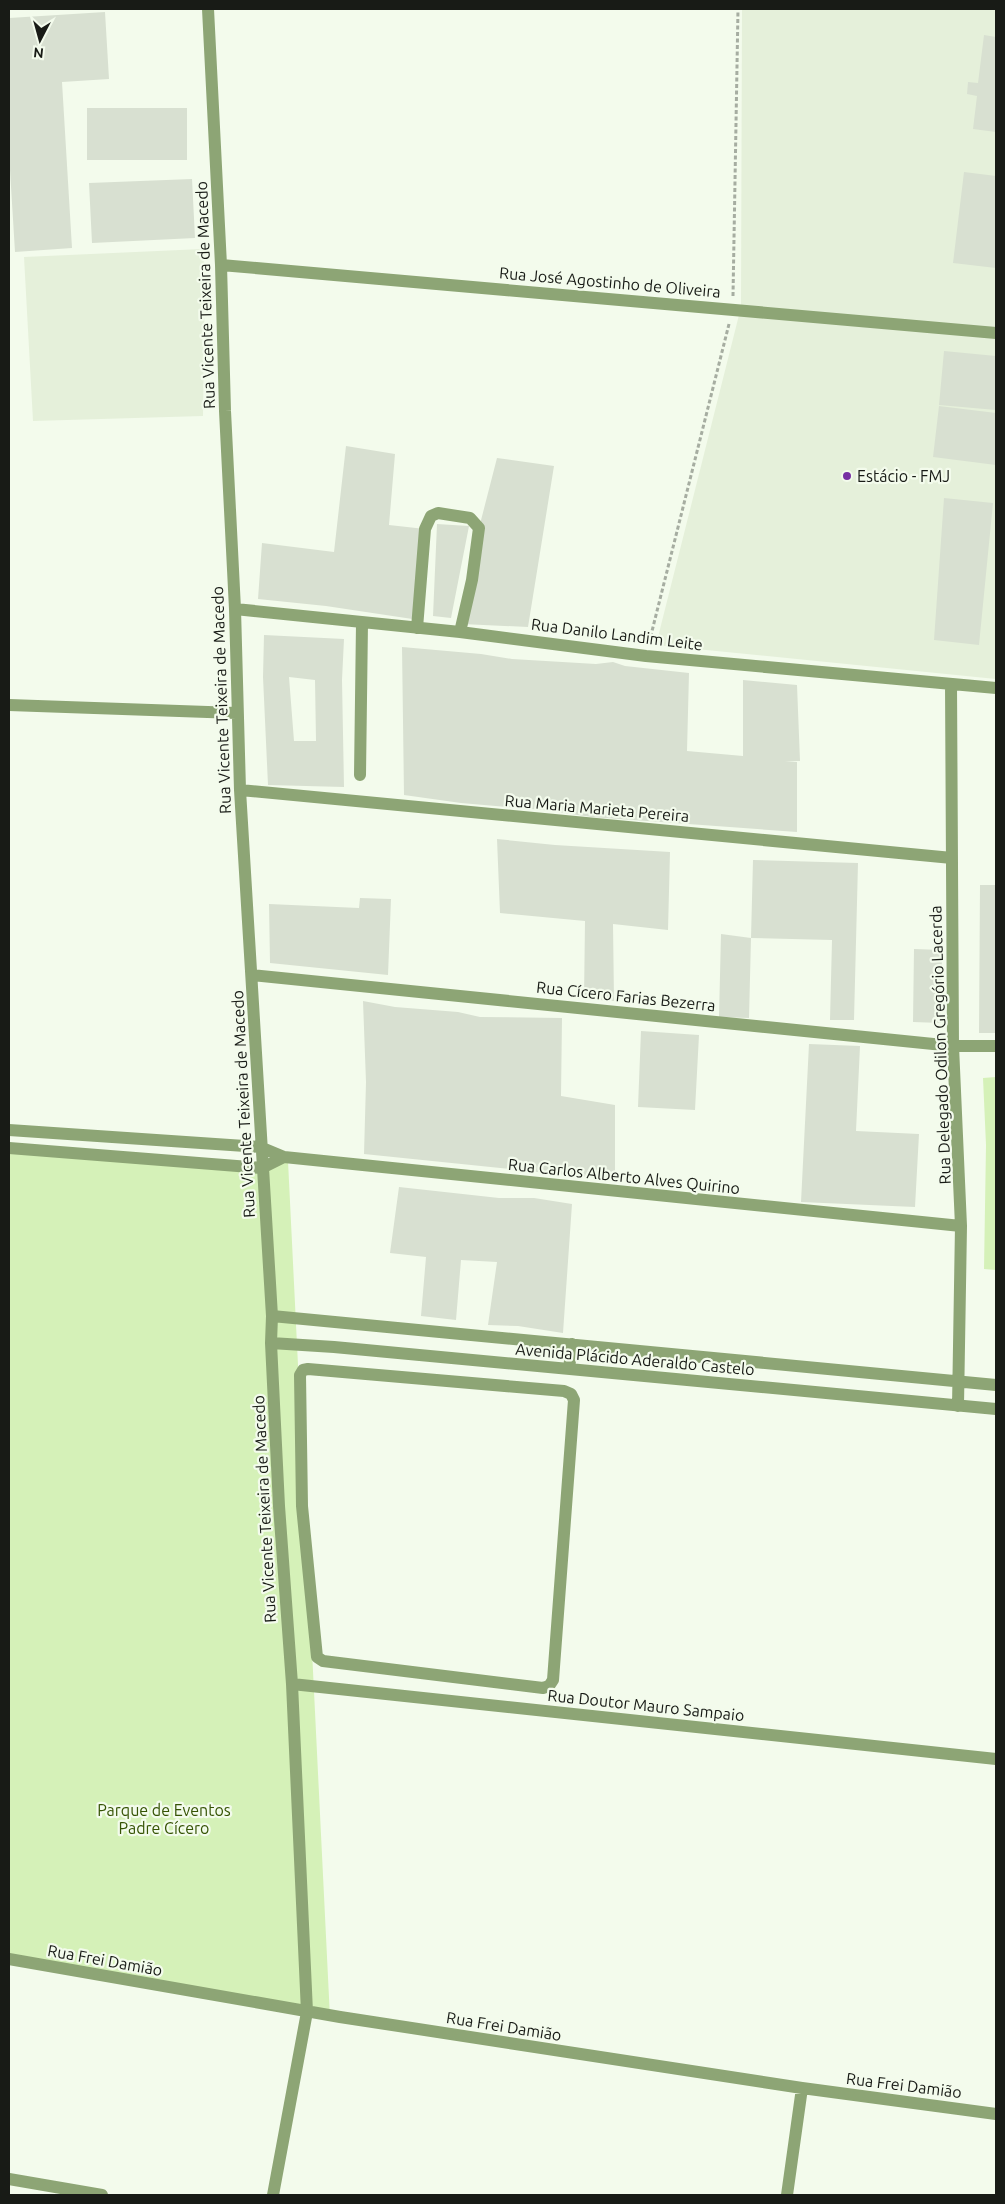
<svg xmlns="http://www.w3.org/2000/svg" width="1005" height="2204" font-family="Ubuntu,sans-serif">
<rect width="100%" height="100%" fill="#f3fbec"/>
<path fill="#e5f0da" d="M742,9h254v670l-340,-34 85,-338z
M202,249l3,19 -2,148 -170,5 -9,-164z"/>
<path fill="#d5f1b8" d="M996,1077v193l-12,-1 2,-124 -3,-67z
M9,1149l232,18 47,-6 42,857 -321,-59z"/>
<path fill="#d8e0d1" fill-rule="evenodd" d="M105,12l4,67 -47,3 10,166 -57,4 -6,-98v-136z
M984,35l12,2v95l-23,-3 4,-33 -10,-2 1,-12 10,1z
M87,108h100v52h-100z
M964,172l32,4v92l-43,-5z
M192,179l3,59 -103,5 -3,-60z
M944,351l52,5v54l-57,-5z
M939,406l57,7v52l-63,-8z
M346,446l49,8 -6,71 36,4 -6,91 -93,-14 -68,-7 4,-56 72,9z
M497,458l57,8 -26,161 -66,-3 17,-96z
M944,498l49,5 -14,142 -45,-5z
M437,524l32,2 -18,92 -18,-2z
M264,635l80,4 -2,41 2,107 -76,-2 -5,-108zM289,677l26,3 1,61h-22z
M402,647l79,7 31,5 84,5 17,-2 12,4 64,7 -2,78 56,5v-76l54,5 3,76h-15l12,1v70l-205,-15 -49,-7 -82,-7 -57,-8z
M497,839l58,6 115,7 -2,78 -55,-6 1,77 -30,-2 1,-78 -85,-8z
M753,860l105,3 -4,157h-24l2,-80 -81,-2z
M980,885h16v148h-17z
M360,898l31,1 -3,76 -118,-12 -1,-59 90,4z
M721,934l30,4 -2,80 -30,-1z
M914,949l28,1 -1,73 -28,-1z
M363,1001l32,6 63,5 22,5 82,1 -1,78 54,9v75l-251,-26 2,-72z
M641,1031l58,4 -4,75 -57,-3z
M809,1044l51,2 -4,85 63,3 -4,73 -114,-5z
M399,1187l100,11h35l38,6 -9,129 -45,-7 -30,-1 9,-63 -36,-2 -5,60 -35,-4 5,-59 -36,-4z"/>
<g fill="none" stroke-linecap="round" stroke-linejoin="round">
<path stroke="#a6ada1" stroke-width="3" stroke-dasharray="4 2.5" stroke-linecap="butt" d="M733,296l5,-287
M649,643l80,-319"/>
<path stroke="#8da575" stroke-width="12" d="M208,9l13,256 4,146 10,198 5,181 32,526 -1,27 8,163 13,178 15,328 -34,183
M221,265l775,68
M235,609l225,23 186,24 350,32
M417,628l8,-99 6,-13 7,-3 32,5 9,10 -7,52 -12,52
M951,684l2,362 8,180 -3,180
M9,705l227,8
M360,775l2,-152
M240,790l712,68
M252,975l701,71h43
M9,1130l251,17 24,10 677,69
M9,1148l253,20 22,-11
M272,1316l724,69
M271,1343l63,4 662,62
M308,1369l256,22 7,3 3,6 -21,280 -4,6 -6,2 -220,-27 -6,-4 -15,-151 -2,-131 3,-5z
M569,1369l3,-25
M292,1684l704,75
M9,1959l331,58 462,71 194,26
M9,2179l93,16
M787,2195l15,-107"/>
</g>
<circle fill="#7730a3" stroke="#f3fbec" stroke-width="2" cx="847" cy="476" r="5"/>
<g text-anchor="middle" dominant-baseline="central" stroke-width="4.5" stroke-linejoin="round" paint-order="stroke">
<g font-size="16" fill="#181b16" stroke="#f3fbec">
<text transform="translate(610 282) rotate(5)">Rua José Agostinho de Oliveira</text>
<text transform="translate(205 295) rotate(-92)">Rua Vicente Teixeira de Macedo</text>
<text transform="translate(617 634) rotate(7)">Rua Danilo Landim Leite</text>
<text transform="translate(221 700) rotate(-92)">Rua Vicente Teixeira de Macedo</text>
<text transform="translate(597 808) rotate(5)">Rua Maria Marieta Pereira</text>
<text transform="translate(626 996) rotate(6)">Rua Cícero Farias Bezerra</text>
<text transform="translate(940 1045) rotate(-92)">Rua Delegado Odilon Gregório Lacerda</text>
<text transform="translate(243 1104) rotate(-93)">Rua Vicente Teixeira de Macedo</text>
<text transform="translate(624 1176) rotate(6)">Rua Carlos Alberto Alves Quirino</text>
<text transform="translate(635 1359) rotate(5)">Avenida Plácido Aderaldo Castelo</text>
<text transform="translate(264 1509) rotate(-93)">Rua Vicente Teixeira de Macedo</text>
<text transform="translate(646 1705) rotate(6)">Rua Doutor Mauro Sampaio</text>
<text transform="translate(105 1960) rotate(10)">Rua Frei Damião</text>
<text transform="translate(504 2026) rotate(9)">Rua Frei Damião</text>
<text transform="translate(904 2085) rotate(7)">Rua Frei Damião</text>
</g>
<g font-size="16" fill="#181b16" stroke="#f3fbec" text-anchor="start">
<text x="857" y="476">Estácio - FMJ</text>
</g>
<g font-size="16" fill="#365405" stroke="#f3fbec">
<text x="164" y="1810">Parque de Eventos<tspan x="164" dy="18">Padre Cícero</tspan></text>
</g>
</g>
<rect width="1005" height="2204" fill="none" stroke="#181b16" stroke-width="20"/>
<g transform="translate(40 40) rotate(186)" stroke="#f3fbec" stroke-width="4" paint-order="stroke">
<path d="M0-4L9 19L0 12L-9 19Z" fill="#181b16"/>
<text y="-8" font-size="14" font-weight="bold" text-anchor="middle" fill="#181b16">N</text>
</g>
</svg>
